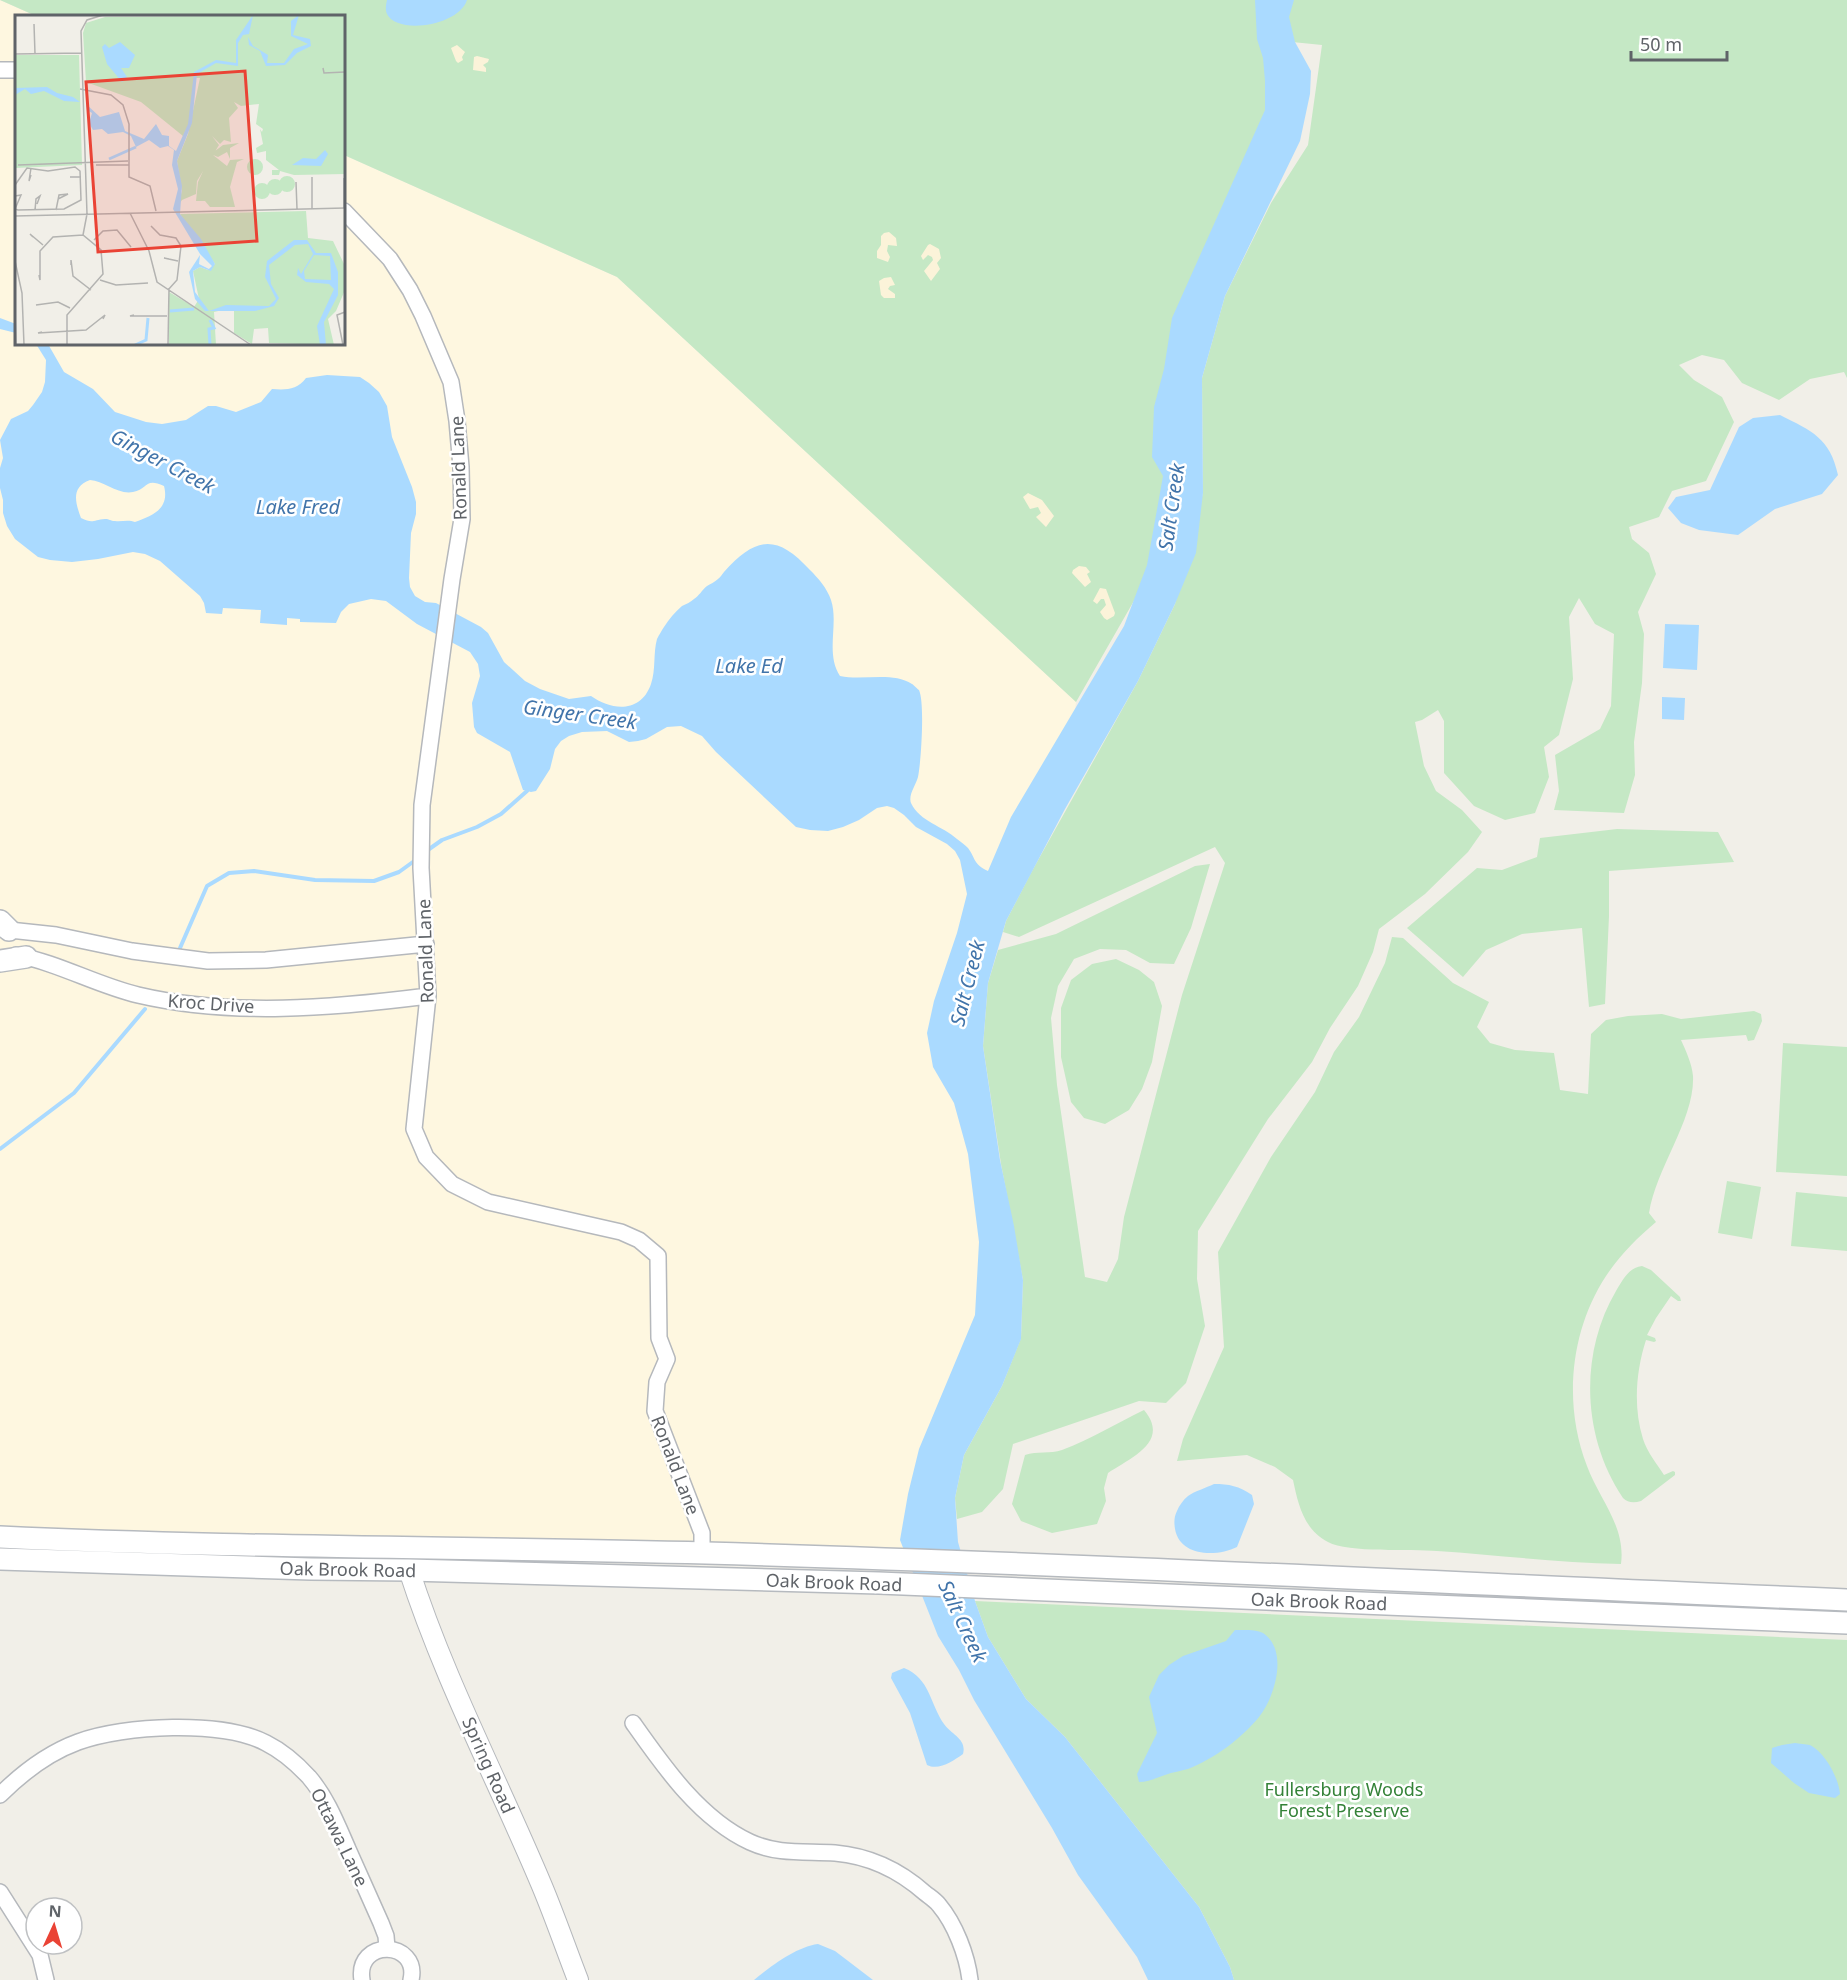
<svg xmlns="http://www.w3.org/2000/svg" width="1847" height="1980" font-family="'Noto Sans',sans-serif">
<rect width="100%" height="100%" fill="#f1efe8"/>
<path fill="#fef7e0" d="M0,0l36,16h-20v328h328v-189l273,122 459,425 -2,21 -93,178 -3,289 3,138 -63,226 -918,-24z"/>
<path fill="#c5e8c5" d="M0,0h1847v378l-3,-6 -34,7 -31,21 -37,-17 -18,-23 -22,-5 -23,10 15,15 28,17 12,25 -28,59 -34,10 -13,26 -30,10 3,12 17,14 7,21 -18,38 6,22 -2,49 -8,59 1,33 -11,38 -70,-3 5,-19 -4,-36 45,-26 11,-23 3,-72 -19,-10 -16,-26 -10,19 4,62 -14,56 -15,12 5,30 -14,36 -30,7 -31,-14 -30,-33v-52l-6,-11 -16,10 -7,2 9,44 12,25 26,19 20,22 -14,20 -43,42 -46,35 -6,23 -15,34 -28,42 -18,34 -44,57 -70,112 -1,48 8,47 -19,57 -20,20 -27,-2 -126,43 -10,45 -21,23 -25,7 -2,-21 9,-43 38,-69 19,-48 2,-58 -22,-116 -18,-118 5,-63 10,-33 58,-16 139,-68 15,-2 -19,64 -17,36 -24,-1 -24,-13 -26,-1 -26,10 -16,27 -7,32 6,67 28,192 22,5 11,-23 6,-42 58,-222 43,-132 -10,-16 -196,90 -16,-5 3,-11 26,-50 106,-190 37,-77 28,-111 -1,-115 23,-82 46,-93 37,-58 14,-100 -59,-6 11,75 -107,370 -16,87 -75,131 -459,-425 -273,-122v-139h-308z
M1617,829l101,3 16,30 -125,9v45l-4,88 -16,3 -7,-79 -60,6 -36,16 -23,27 -56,-49 70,-60 25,2 35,-13 3,-19z
M1392,937l11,1 50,45 36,19 -12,25 13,16 25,7 39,3 6,37 28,4 3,-60 15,-14 22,-4 34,-2 19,5 73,-8 7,3 1,7 -8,19 -6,1 -2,-6 -65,5c5,11 11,24 12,36 2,43 -37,92 -44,137l7,9c-19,16 -36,33 -50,54 -36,55 -43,128 -19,190 12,33 39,60 34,98 -61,-1 -123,-9 -184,-13 -25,-2 -89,2 -109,-9 -24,-12 -30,-38 -35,-62l-18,-13 -28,-12 -70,6 6,-22 41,-92 -6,-95 53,-95 44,-65 19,-40 25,-35 26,-54z
M1116,959l23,11 15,12 8,24 -10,56 -10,27 -13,21 -24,14 -21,-6 -13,-16 -10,-45v-49l10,-28 21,-16z
M1783,1043l64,4v129l-71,-4z
M1727,1181l34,6 -9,52 -34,-6z
M1796,1192l51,5v54l-56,-5z
M1642,1266l9,4 29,27 1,4h-3l-7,-5 -15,22 -9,17 8,3 1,3 -2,1 -8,-2c-10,31 -13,67 -3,99 4,13 14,25 21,36l9,-4 2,1v3l-34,26c-7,2 -13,2 -18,-3 -41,-61 -44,-144 -7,-207 6,-10 13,-24 26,-25z
M1144,1410c27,32 -14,48 -36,63l-4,15 2,13 -9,23 -45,9 -31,-12 -9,-17 13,-49c12,-4 25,-1 37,-5 29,-11 55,-27 82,-40z
M975,1601l872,39v340h-613l-4,-13 -31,-60 -134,-170 -39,-38 -38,-62z"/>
<path fill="#fbf3d9" d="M457,45l8,7 -3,5 1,3 -5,3 -2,-2 -5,-13z
M477,56l12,3 -1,3 -5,3 3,3v4l-13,-2 1,-13z
M889,232l7,6 1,8 -9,-1 -1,6 3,6 -2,5 -11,-4v-7l4,-6v-9l3,-3z
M930,244l9,5 2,9 -4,5 3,6 -9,12 -7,-10 9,-11 -1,-3 -4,-2 -5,5 -2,-4 7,-11z
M891,277l4,8 -5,1 -2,3 7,5v4h-11l-3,-3 -2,-14 5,-3z
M1028,493l14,7 12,16 -8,11 -10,-10 5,-4 -3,-6 -8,2 -7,-12z
M1079,566l7,1 4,5 -3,2 4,8 -6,5 -13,-14 1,-3z
M1100,588l6,1 9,24 -1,3 -7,4 -3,-2 -4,-6 6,-7 -2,-6h-3l-4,5 -4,-3z"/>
<path fill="#aadaff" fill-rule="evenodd" d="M387,0h80c-8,26 -70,35 -80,14 -2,-5 -1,-9 0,-14z
M1255,0h39l-5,17 6,25 16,29 -1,23 -10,47 -75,155 -23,82 1,115 -7,60 -21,51 -37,77 -73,128 -59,112 -18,62 -5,63 17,114 14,66 9,54 -2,59 -19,47 -38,69 -9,43 3,44 17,59 13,36 38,62 39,38 134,170 31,60 4,13h-86l-11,-23 -59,-82 -26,-47 -78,-128 -15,-30 -21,-34 -38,-96 8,-46 11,-45 56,-134 4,-73 -11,-88 -14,-51 -21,-36 -6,-34 7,-32 23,-68 10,-39 -7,-34 -5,-9 -8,-7 -31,-17 -12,-12 -10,-7 -7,-2 -10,2 -18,12 -16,7 -15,4 -18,-1 -14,-3 -80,-75 -14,-16 -21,-10 -14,1 -21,12 -8,2 -9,1 -22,-11 -25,1 -13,4 -8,5 -6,8 -5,20 -14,22 -5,1 -8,-2 -13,-38 -33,-19 -3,-6 -2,-24 8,-27 -2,-12 -8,-12 -53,-28 -31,-23 -15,-2 -22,5 -8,8 -5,11 -36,-1v-3l-13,-1v7l-27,-2 1,-13 -38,-2 -1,6 -16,-1 -2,-10 -4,-7 -40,-35 -15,-7 -12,-2 -35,7 -26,3 -22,-2 -12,-3 -23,-18 -8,-13 -4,-13v-13l-3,-12v-20l3,-10 -3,-18 11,-21 17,-8 5,-6 9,-13 3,-10 1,-22 -10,-16h12l16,28 29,17 22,23 31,10 16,2 24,-4 22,-14h8l20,6 25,-10 11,-13c14,1 25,1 34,-11l21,-3 33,2 9,6 10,9 8,14 5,31 20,50 4,15v12l-5,19 -2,45 1,9 5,9 10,6 11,1 45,24 7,6 16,29 21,19 15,8 29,10 22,-3c21,15 50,17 60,-12 5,-14 2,-31 6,-45 2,-4 5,-9 7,-12 5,-8 11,-15 18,-21 4,-2 9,-4 12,-7 5,-3 8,-9 13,-13 3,-2 8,-4 11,-7 3,-2 4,-5 6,-7 32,-36 53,-38 86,-2 8,8 17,18 21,30 8,24 -6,53 9,76 23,5 52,-5 72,8 1,0 6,6 7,6 6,13 2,73 -1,87 -2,8 -10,18 -7,26 9,19 32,23 46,36 4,3 8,6 11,9 8,11 5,16 20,23l23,-54 113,-191 23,-61 16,-89 -11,-19 2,-50 10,-38 8,-51 93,-208v-29l-2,-23 -6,-19zM90,480c14,1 28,15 43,12 15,-2 11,-15 31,-6 6,23 -12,30 -29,36 -7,-3 -13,0 -20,-1 -5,0 -5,-2 -10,-2 -12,1 -12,5 -24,-1 -6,-16 -10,-31 9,-38z
M0,318l16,6v9l-16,-4z
M1780,415c32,16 50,23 58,60l-16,19 -47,15 -37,26 -39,-5 -18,-7 -13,-15 8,-11 34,-7 29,-63 14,-9z
M1665,624l34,1 -2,45 -34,-2z
M1662,697l23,1 -1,22 -22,-1z
M1214,1484c15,0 25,2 38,11l2,9 -17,43c-20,10 -57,10 -62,-18 -1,-7 -1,-12 2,-18 2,-5 6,-11 11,-15 7,-5 18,-8 26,-12z
M1235,1630c8,0 21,-1 28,3 26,17 12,64 -4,84 -17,21 -45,42 -71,52 -7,2 -15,3 -23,6 -9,3 -16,7 -26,7l-2,-8 20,-41 -8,-36 10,-22 10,-10 14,-9 43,-15z
M904,1668c26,10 26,36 40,56 8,11 23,15 19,30 -10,7 -24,17 -36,11l-17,-52 -19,-35 1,-5z
M1795,1743c4,1 11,1 15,2 15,7 29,34 30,49l-5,4 -26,-5 -15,-10 -23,-20 1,-15 10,-3z
M818,1944l17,7 38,29h-119c17,-14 42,-33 64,-36z"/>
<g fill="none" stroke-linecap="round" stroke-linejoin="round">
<path stroke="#aadaff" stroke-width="4" d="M425,852l17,-12 35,-13 24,-13 26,-23
M180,948l27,-62 22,-13 25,-2 61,9 59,1 25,-9 18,-13
M0,1149l74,-56 71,-84"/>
<g stroke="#b5b8bc" stroke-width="18">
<path id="minor" d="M0,70h16
M344,211l46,48 20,31 13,26 28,66 6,39 4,46 1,52 -10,60 -30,226 -1,63 7,128 -14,133 12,28 26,27 36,18 133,30 18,8 19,16 1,82 8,21 -10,23 -2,29 47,122v20
M0,929l56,6 76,16 76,10 58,-1 160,-16
M16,955c43,8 80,30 122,40 94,22 195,13 290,1
M633,1723c31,44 67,96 117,119 28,13 56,9 85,11 35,3 64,17 90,40 5,4 10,7 14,12 16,19 28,50 31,75
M0,1795c22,-22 48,-42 78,-53 46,-17 144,-22 188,1 16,8 31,21 43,34 18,21 28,47 39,72 11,25 22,49 33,74l5,13 1,12
M0,1892l40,63 6,25
M362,1980c-7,-42 58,-40 49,0"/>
</g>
<g stroke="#b5b8bc" stroke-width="22">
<path id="tertiary" d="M409,1570c35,109 89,211 133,316 13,31 24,63 36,94"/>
</g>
<g stroke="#b6babf" stroke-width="24">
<path id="secondary" d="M0,921l9,9
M0,961l26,-4
M0,1537c235,11 470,10 706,16 380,11 761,31 1141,47
M0,1559l311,10 98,1 470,13 968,40"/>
</g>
<use href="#minor" stroke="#fff" stroke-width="15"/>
<use href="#tertiary" stroke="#fff" stroke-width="20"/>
<use href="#secondary" stroke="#fff" stroke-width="21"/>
</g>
<g text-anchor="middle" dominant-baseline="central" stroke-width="5" stroke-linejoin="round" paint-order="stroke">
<g font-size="18" fill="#5f6368" stroke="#fff">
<text transform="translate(458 468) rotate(-92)">Ronald Lane</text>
<text transform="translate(425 951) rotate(-92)">Ronald Lane</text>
<text transform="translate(211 1003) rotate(4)">Kroc Drive</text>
<text transform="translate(676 1465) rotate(69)">Ronald Lane</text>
<text transform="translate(348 1569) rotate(1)">Oak Brook Road</text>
<text transform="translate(834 1582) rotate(2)">Oak Brook Road</text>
<text transform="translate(1319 1601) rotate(2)">Oak Brook Road</text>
<text transform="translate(489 1765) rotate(66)">Spring Road</text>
<text transform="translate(340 1837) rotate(64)">Ottawa Lane</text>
</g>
<g font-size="18" fill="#348238" stroke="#fff">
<text x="1344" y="1789">Fullersburg Woods<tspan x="1344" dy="21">Forest Preserve</tspan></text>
</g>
<g font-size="20" font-style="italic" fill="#4174aa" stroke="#fff">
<text transform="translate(163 461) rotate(28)">Ginger Creek</text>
<text x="298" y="506">Lake Fred</text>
<text transform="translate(1171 507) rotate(-82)">Salt Creek</text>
<text x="749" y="665">Lake Ed</text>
<text transform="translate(580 714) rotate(8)">Ginger Creek</text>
<text transform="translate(967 983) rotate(-76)">Salt Creek</text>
<text transform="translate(963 1621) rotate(65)">Salt Creek</text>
</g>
</g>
<g transform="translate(15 15)">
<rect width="330" height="330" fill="#f1efe8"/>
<path d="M330,0v159l-51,1 -14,-4 -1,4h-7v-5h7l-13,-10v-9l-9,2 -1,-5 7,-4 -3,-15 2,3 1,-3 -7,-5 3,-20 -18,2 -7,-4 4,6 -9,10 2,24 -7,-2 -4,4 -8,-8 7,9 -22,36 -1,13 -14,6 -5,7 5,-16 -5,-30 11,-27 12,-56h-5l-6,46 -6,12 -42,-34 -55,-20 -3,-49 3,-10 19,-6zM0,40h64l3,110 -67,3zM224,128l-9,5v11l-3,-7 -9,5 -5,-2 14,11 3,-6 14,-1 -7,3 -7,25 5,20h-25l-5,-6h-9l2,-19 13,-28 12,-9zM232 152a8 8 0 1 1 16 0a8 8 0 1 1-16 0ZM264 169a8 8 0 1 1 16 0a8 8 0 1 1-16 0ZM252 172a8 8 0 1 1 16 0a8 8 0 1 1-16 0ZM239 176a8 8 0 1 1 16 0a8 8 0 1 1-16 0ZM291,196l2,27 25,3 12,25v24l-9,21 -8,8 6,26 -65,-2 -1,-15 -14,1 -2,15 -18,-11v-24h-7l-13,3 2,33h-47v-53l25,15 5,-8 -6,-28 7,-4 8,3 7,-6 -35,-50z" fill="#c5e8c5"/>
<path d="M238,0l-4,19 -6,1 -5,8v23l-22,-3 -19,11 -5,49 -15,38 5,25 -2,28 21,25 14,25 -4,7 -11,-4 -7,4 2,21 14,19 17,-6 43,1 7,-7 -11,-22 2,-16 27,-21h13l9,13h15l7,19v23l-14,27 2,23h-6l-3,-19 17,-37 -5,-5 -23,-2 -9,-7 1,-7 3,6 12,-20 -5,-10 -13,1 -26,20 2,19 8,14 -5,8 -19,5h-50l-10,-12 -6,-27 11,-17 -1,9 10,5 3,-3 -12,-12 -27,-45 5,-20 -6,-24 2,-15 -6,-4 -8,2 -11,-8 -13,7 -5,-11 -8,-4 -15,2 -6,-5 -9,1 -4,-7 3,-10 -5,-3 -1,-6 14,13 19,-5 6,19 19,8 12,-15 6,11 7,1v10l7,5 12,-27 6,-52 22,-12 20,3v-23zM299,240l16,1 1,24 -26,-1 -1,-8zM284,0l-6,20 17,4 1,7 -14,7 -12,12 -19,1 -6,-15 -11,-6 -1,-8 5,9 15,9 -1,8h17l10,-14 14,-5 -17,-8v-15zM105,27l15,13 -6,13h-8l6,9 -5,5 -15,-18 -5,-17 3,-3 4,4zM32,72l10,6 16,4 7,5 -16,-1 -20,-10 -13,3 -6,-5 -10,6v-7zM310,135l3,4 -7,12 -29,-1 11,-7 13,1z" fill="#aadaff" fill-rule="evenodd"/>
<path fill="none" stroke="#aadaff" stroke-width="3" d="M94,144l27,-12M155,296l24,-2M120,330l11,-5 2,-22M195,330l-1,-16 5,-1 -4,-8"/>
<path fill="none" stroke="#b3b3b1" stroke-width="1.5" d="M19,9l1,30M0,39l66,-1M308,53l1,5 21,-1M65,74l31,6 12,10 6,19v53l21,9 6,25M3,150l110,-4M81,150h33M16,160l-2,6 2,-13M63,162h-8h11M297,162v32M329,163v30M281,167l1,27M0,170l12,-17 21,3 27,-4 5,4 1,29 -17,9 -46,1 -3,-1 6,-14 -6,1M20,195l1,-11 4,-3 -3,8M41,195l3,-15 9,-1 -10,5M115,198l19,38 8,31 94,63M72,199l-6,-183 6,-11 16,-5M0,201l330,-8M136,211l9,9 16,3 5,8 -4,34 -9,10M68,220l4,-21M18,222l-3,-3 13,11M79,225l9,-9 14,-1 14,17M154,244l-5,-1 14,3M0,246l7,32 2,52M56,250v-5l2,16 18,14M24,260l1,5v-29l13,-14 30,-2 18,15 2,24 -36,41v30M85,265l16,5 32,-2M21,290l22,-3 12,6M0,298l1,32M119,300l-4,1h37M27,317l-4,1 48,-3 19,-15 -2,4M153,330l1,-57M328,330l-6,-30 8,-3"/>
<path fill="#ea4335" fill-opacity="0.15" stroke="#ea4335" stroke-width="3" d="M230,56l12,170 -159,11 -12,-170z"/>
<rect width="330" height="330" fill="none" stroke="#5f6368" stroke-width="3"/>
</g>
<g transform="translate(54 1926) rotate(4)"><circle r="28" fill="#ffffff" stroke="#bfc1c3" stroke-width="1.5"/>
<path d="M0-4.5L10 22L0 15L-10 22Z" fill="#ea4335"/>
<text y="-9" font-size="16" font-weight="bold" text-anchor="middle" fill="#5f6368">N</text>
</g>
<path d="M1631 51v9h96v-9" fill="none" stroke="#5f6368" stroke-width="3"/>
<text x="1640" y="51" font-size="18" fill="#5f6368" stroke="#ffffff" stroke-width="4.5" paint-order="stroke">50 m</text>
</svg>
